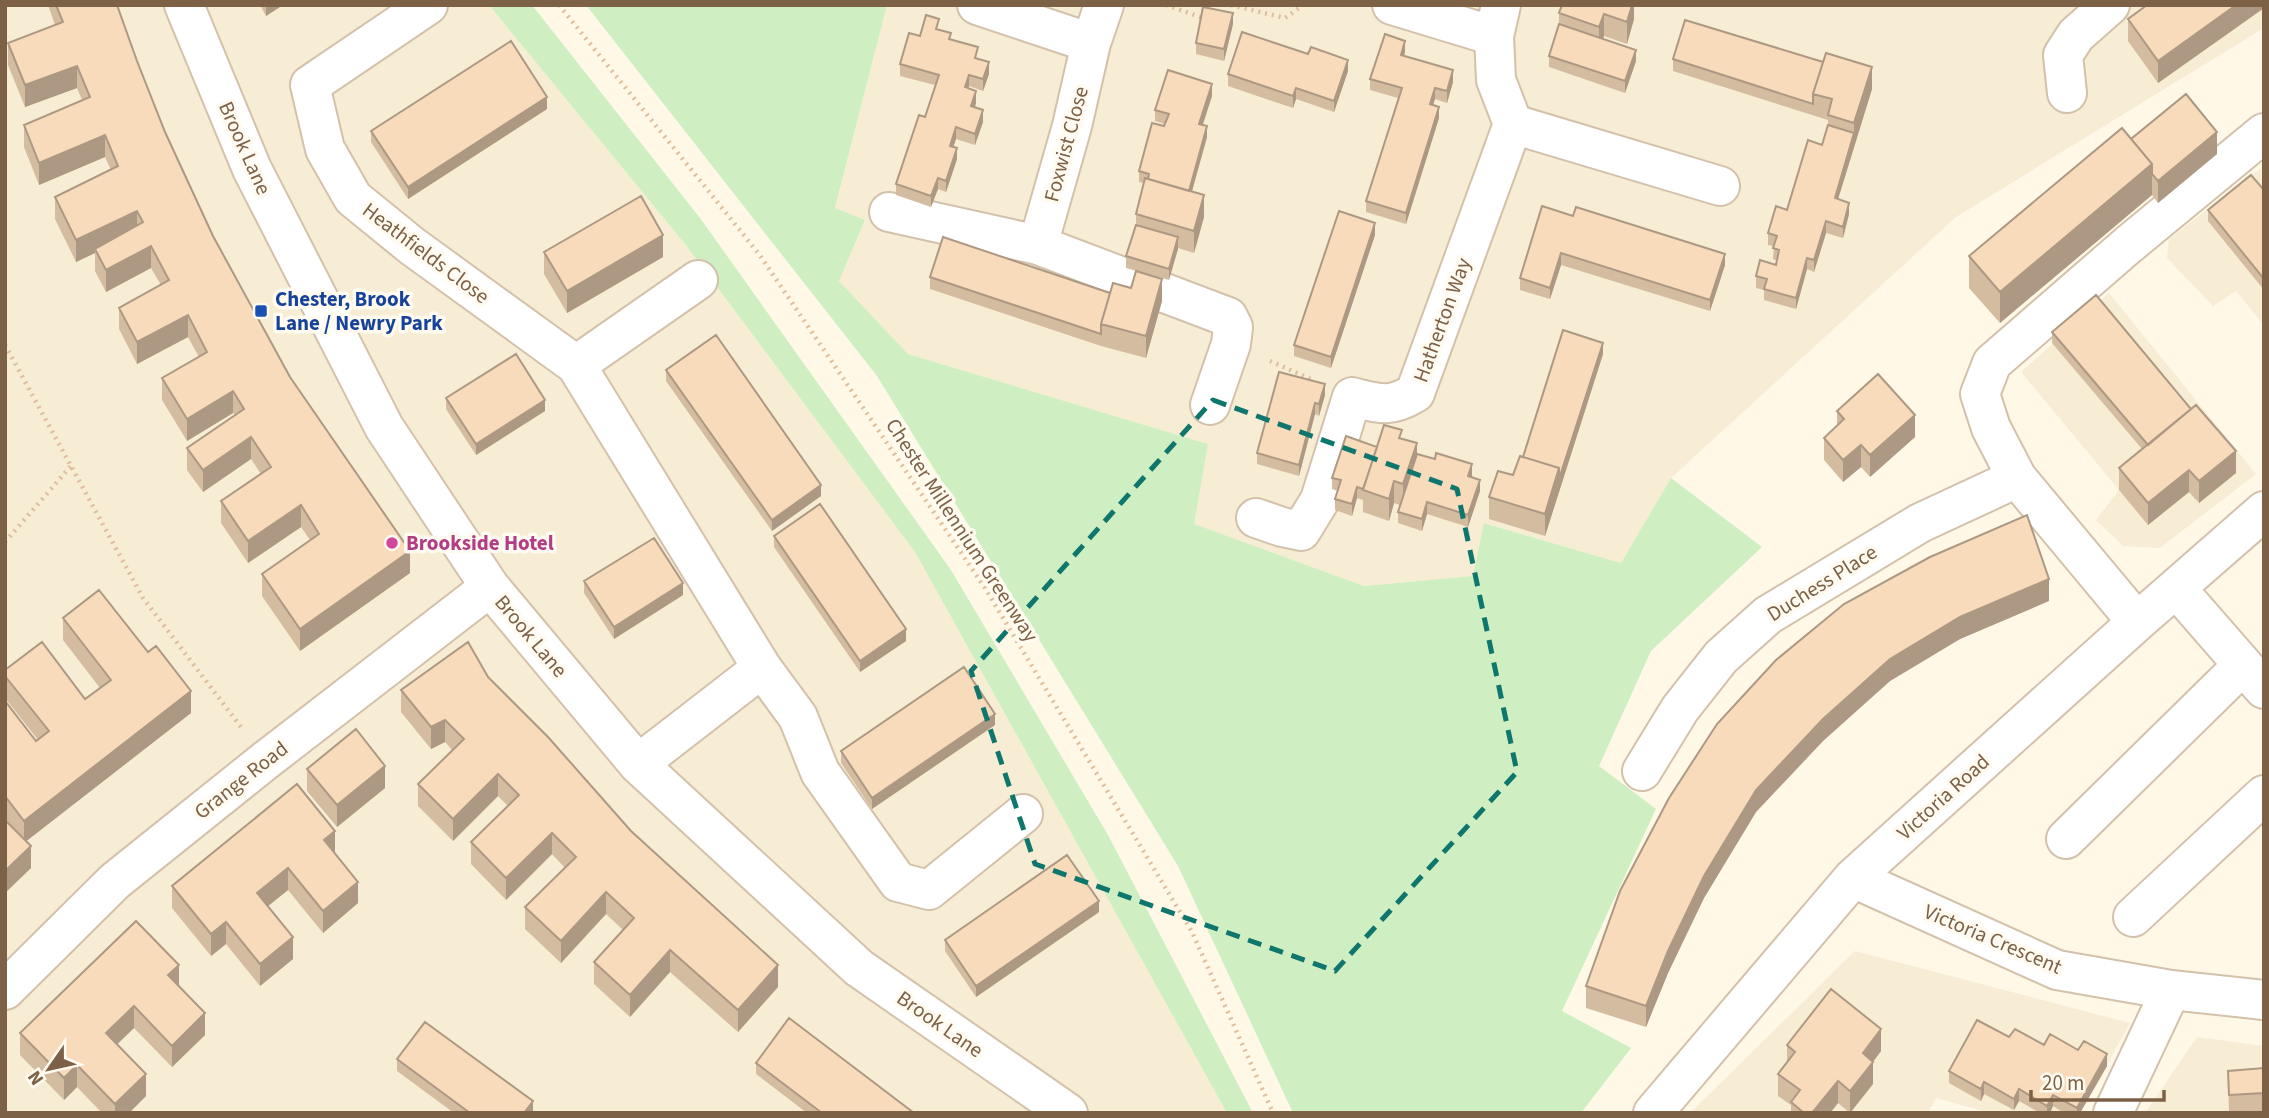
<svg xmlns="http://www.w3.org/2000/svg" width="2269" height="1118" font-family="'Source Sans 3',sans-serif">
<rect width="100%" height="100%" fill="#fff8e7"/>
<path fill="#f7ecd4" d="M5,5h484l196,239 230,308 312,561h-1222z
M887,5h1377v23l-308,189 -285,261 -50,85 -136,-40 -11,53 -110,10 -171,-62 15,-80 -300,-90 -69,-73 26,-60 -30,-12z
M2264,166v159l-28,-34 -23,15 -46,-48 2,-19z
M2109,293l147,181 -96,74 -37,-2 -27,-26 23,-30 -98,-118z
M1855,951l275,72 -50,90h-90l-54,-15 -8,15h-238z
M2197,1037l67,9v67h-119z"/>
<path fill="#cfefc3" d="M489,5h43l168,213 251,352 157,265 145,278h-26l-312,-561 -230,-308z
M586,5h301l-52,203 30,12 -26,61 69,73 300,90 -14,80 170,62 109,-10 11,-53 137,40 50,-85 91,69 -111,104 -52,115 57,43 -94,202 69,37 -50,65h-288l-115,-247 -301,-490z"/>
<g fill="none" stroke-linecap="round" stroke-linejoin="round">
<g stroke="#d3c1ab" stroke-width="42">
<path id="minor" d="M184,5l68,164 132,258 106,160 148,177 221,204 209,145
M428,5l-118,80 15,64 28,49 59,48 164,119 186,303 36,49 22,55 78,110 31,8 94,-76
M977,5l114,38
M1392,5l102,31
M2067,93l-4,-38 13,-20 34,-30
M1513,124l207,62
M889,212l149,33 190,72 5,10 -2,17 -21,61
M1038,245l34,-119 19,-83 13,-38
M576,365l122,-85
M2017,478l-26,-50 -11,-34 12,-31 136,-118 136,-112
M1256,518l26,9 19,4 19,-31 32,-103c28,7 38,11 63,-4l98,-269 -17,-44 -2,-44 7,-31
M2176,588l88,101
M638,764l124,-96
M1642,771l38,-62 41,-52 47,-42 152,-92 97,-45 120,144
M2066,839l176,-173
M1853,878l204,92 114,20 93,10
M2133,917l131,-122
M5,990l110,-109 151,-121 224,-173
M1653,1113l200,-235 284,-256 127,-111
M2113,1113l58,-123"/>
</g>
<path stroke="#ddbe9d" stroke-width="4.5" stroke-dasharray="2 5" stroke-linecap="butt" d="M559,5l200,249 226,334 207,344 81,181
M1166,5l37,13 5,-13
M1231,5l54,13 18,-13
M5,345l138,253 98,129
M1270,361l43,19
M5,542l66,-76"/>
<use href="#minor" stroke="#fff" stroke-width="38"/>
</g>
<path fill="#d4bca1" d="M48,5h69l20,56 28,71 48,104 77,141 120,196 -110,78 -38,-55v-22l48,-34 -9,-13 -53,36 -27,-40v-22l40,-27 -10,-15 -48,33 -16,-22v-22l48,-33 -2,-2 -46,28 -25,-41v-22l37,-21 -11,-20 -51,27 -18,-35v-21l42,-23 -10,-17 -45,24 -11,-21v-18l-19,9 -21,-43v-22l56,-27 -6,-13 -66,28 -15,-38v-22l58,-25 -5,-12 -52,19 -17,-42v-22l47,-18z
M260,5h23l-17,11z
M1634,5v14l-7,25 -23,-8 -1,3 33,22 -11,32 -76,-26v-11l10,-32v-11z
M2264,5v3l-106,75 -30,-42v-22z
M1233,24l-9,37 -28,-7v-11z
M939,30l39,29 11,15 -6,17 -14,-5 -1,3 8,14 -1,5 8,14 -8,23 -19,-6 -3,8 4,12 -11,33 -8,-3 -7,18 -35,-12v-11l29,-67 10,-32 -35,-9v-12l20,-28z
M1405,52l-1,4 49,26 -6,21 -12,-4 -2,6 6,13 -33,106 -40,-12v-11l32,-103 -28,-8v-11z
M1673,59l199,30 -34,110 11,15 -6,24 -17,-5 -12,39 -7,-3 -11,40 -32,-9v-10l-8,-2v-12l20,-11 1,-4 -4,-2 1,-13 -6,-1v-12l19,-23 35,-65 6,-20v-5l-155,-49z
M1348,71l-14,41 -38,-13 -3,9 -65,-22v-12z
M1212,96l-9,29 4,12 -15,55 12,25 -10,36 -16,-5 -9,32 -43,-12v-12l10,-31v-11l8,-31 -5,-1v-11l26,-47 -10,-3v-11z
M547,109l-139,90 -37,-57v-11z
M2131,139l86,15 -59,49 -6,-8 -152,128 -31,-35v-32z
M2264,190v100l-56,-69v-11z
M1542,206l183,59 -15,46 -149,-46 -11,34 -30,-9v-12z
M1375,235l-44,133 -37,-12v-11z
M544,252l119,5 -96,56 -23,-39z
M930,277l180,16 21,-5 31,13 -16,57 -45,-12 -171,-57z
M2052,332l184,141 -37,30 -10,-11 -41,33 -29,-35v-22l23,-19 -90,-106z
M1603,354l-58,182 -56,-17v-22l24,-22 10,-18z
M666,370l155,126 -49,35 -106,-150z
M1325,395l-6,21 -4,-2 -16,62 -42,-12v-11z
M446,398l99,13 -69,44 -30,-46z
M1837,411l78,26 -45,40 -9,-10 -18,15 -19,-22v-22l13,-12z
M1402,439l15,15 55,22 -1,1 9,14 -12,36 -41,-13 -5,17 -24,-8v-11l2,-7 -6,-2 -5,18 -26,-9v-12l-6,-2 -5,18 -17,-6v-11l3,-8 -6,-2v-11l45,-31z
M774,536l132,105 -46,31 -86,-125z
M584,581l99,14 -69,44 -30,-46z
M2049,601l-89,38 -70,42 -67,60 -67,71 -52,86 -36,75 -22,54 -60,-19v-22l131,-262z
M63,618l128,95 -165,128 5,27 -26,25v-73l9,9 -9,-11v-117l31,40 2,-1 -33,-42v-28l80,29 15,-11 -37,-48z
M488,677l290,310 -40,45 -68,-60 -40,45 -36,-33v-22l29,-32 -17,-16 -45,49 -36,-34v-22l40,-39 -13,-14 -46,46 -35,-36v-22l37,-36 -10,-10 -45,45 -35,-35v-22l34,-34 -7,-8 -14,7 -30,-37v-22z
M995,725l-123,84 -31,-46v-12z
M307,769l78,19 -48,39 -30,-36z
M335,853l23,50 -35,30 -35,-43 -20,16 25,53 -33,27 -34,-42 -15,12 -39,-48v-22z
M1099,912l-123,85 -31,-46v-11z
M179,985l26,50 -33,32 -38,-39 -17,16 29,52 -17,17h-27l-25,-26 -13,13 -44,-45v-22z
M2009,1037l35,8 63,21 -27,47h-16l-11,-7 -3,7h-10l-21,-12 -5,9 -30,-16 -3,7 -32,-18v-12z
M1787,1045l94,6 -8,11v22l-23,29 -12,-10 -8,10h-39v-8l-13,-9v-22l9,-12z
M397,1059l136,42v12h-79l-57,-42z
M756,1063l158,50h-107l-51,-39z
M2264,1068v45h-35l-1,-42z"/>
<path fill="#ad9983" d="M266,5h17l-17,11z
M1632,5h2v14l-7,25v-22z
M2236,5h28v3l-106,75v-22z
M1233,13v11l-9,37v-12z
M1604,14v22l-5,13v-22z
M1405,41v11l-4,14v-11z
M1636,50v11l-11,32v-12z
M1348,60v11l-14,41v-11z
M989,62v12l-6,17v-12z
M77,66v22l-52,19v-22z
M1872,67v22l-37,120v-11l19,-65v-10z
M1453,70v12l-6,21v-12z
M969,75v11l-4,13v-12z
M1212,84v12l-13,39v-11z
M1296,88v11l-3,9v-12z
M1435,88v11l-5,16v-11z
M976,91v12l-5,15v-12z
M547,97v12l-139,90v-12z
M1439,107v11l-33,106v-11z
M983,110v12l-8,23v-11z
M1207,126v11l-21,75v-12z
M956,127v12l-6,18v-11z
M2217,132v22l-59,49v-22z
M105,135v22l-66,28v-22z
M957,148v11l-11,33v-11z
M2152,164v31l-152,128v-31z
M938,178v11l-7,18v-11z
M1204,195v22l-10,36v-22z
M1849,203v11l-6,24v-11z
M137,211v22l-42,16v4l-19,9v-22z
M1826,221v12l-12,39v-12z
M1375,223v12l-44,133v-11z
M663,235v22l-96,56v-22z
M1178,237v12l-9,31v-11z
M151,246v22l-45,24v-22z
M1561,253v12l-11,34v-11z
M1725,254v11l-15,46v-11z
M1807,258v11l-11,40v-11z
M1162,279v22l-16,57v-22z
M188,315v22l-51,27v-22z
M1603,343v11l-58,182v-22l14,-46z
M1325,384v11l-6,21v-12z
M233,391v22l-46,28v-22z
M545,400v11l-69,44v-11z
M1315,403v11l-16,62v-11z
M1915,415v22l-45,40v-22z
M251,437v22l-48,33v-22z
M1417,443v22l-14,41v-22z
M1861,445v22l-18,15v-22z
M2236,451v22l-37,30v-22z
M1472,464v12l-4,11v-11z
M2189,470v22l-41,33v-22z
M1480,480v11l-12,36v-12z
M1394,481v22l-5,18v-22z
M821,485v11l-49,35v-11z
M1357,487v11l-5,18v-12z
M1427,502v12l-5,17v-12z
M301,505v22l-53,36v-22z
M410,551v22l-110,78v-22z
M2049,579v22l-89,38 -70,42 -67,60 -67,71 -52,86 -36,75 -22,54v-21l22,-55 36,-75 52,-86 67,-71 67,-60 70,-42z
M683,583v12l-69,44v-12z
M906,629v12l-46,31v-11z
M191,691v22l-167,130v-22z
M995,714v11l-123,84v-11z
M445,720v22l-14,7v-22z
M385,766v22l-48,39v-22z
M498,774v22l-45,45v-22z
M335,831v22l-11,-13z
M552,833v21l-46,46v-22z
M31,846v22l-26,25v-22z
M288,868v22l-31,25v-22z
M358,882v21l-35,30v-22z
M606,892v22l-45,49v-22z
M1099,901v11l-123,85v-11z
M226,922v22l-15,12v-22z
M293,937v22l-33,27v-22z
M670,950v22l-40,45v-22z
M179,965v22l-11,-12z
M778,965v22l-40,45v-22z
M134,1006v22l-28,27v-22z
M205,1013v22l-33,32v-21z
M1881,1029v22l-18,24v-22z
M2107,1054v12l-27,47h-3v-5z
M1873,1062v22l-23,29v-22z
M77,1065v22l-13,13v-22z
M146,1074v22l-17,17h-14v-9z
M1838,1081v22l-8,10h-18z
M1984,1082v12l-3,7v-12z
M2019,1089v12l-5,9v-11z
M2053,1095v11l-3,7h-3v-7z
M533,1101v12h-9z"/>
<path fill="#f7dbbb" stroke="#ad9983" stroke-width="2" d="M56,5h61l20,56 28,71 48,104 77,141 120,174 -110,78 -38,-55 57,-40 -18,-29 -53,36 -27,-40 50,-34 -20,-30 -48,33 -16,-22 57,-39 -11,-18 -46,28 -25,-41 45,-26 -19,-37 -51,27 -18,-34 50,-28 -18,-34 -45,24 -11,-21 48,-27 -6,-11 -61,29 -21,-43 63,-31 -13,-31 -66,28 -15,-38 66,-28 -13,-31 -52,19 -17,-42 55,-21z
M1562,5h70l-5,17 -23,-8 -5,13 -40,-14z
M2147,5h89l-78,56 -30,-42z
M1203,7l30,6 -9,36 -28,-6z
M926,15l13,4 -3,10 15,4 -2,6 29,8 -3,11 14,4 -6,17 -14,-4 -4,12 11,4 -5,15 12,4 -8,24 -19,-7 -6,19 7,2 -11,33 -8,-3 -7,18 -35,-12 23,-69 6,2 14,-42 -39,-11 9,-31 11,3z
M1685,20l138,42 -10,32v10l-140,-45z
M1559,24l77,26 -11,31 -76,-25z
M1242,32l66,22 3,-7 37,13 -14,41 -38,-13 -3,8 -65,-22z
M1385,34l20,7 -4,14 52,15 -6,21 -12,-3 -5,16 9,3 -33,106 -40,-12 36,-113 -32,-9z
M511,41l36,56 -139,90 -37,-56z
M1826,53l46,14 -18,56 -26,-8 4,-16 -19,-5z
M1168,70l44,14 -13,40 8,2 -18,65 -41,-12 1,-5 -10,-3 13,-48 12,3 5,-12 -14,-4z
M2186,94l31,38 -59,49 -6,-7v-10l-21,-25z
M1828,125l26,8 -19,65 14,5 -6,24 -17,-6 -12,39 -7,-2 -11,40 -32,-9 3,-10 -11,-3 4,-16 16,5 3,-15 -6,-2 4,-12 -9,-3 8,-27 11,4 21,-70 14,5z
M2122,128l30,36 -152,128 -31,-36z
M2251,175l13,15v89l-56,-69z
M1145,178l59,17 -10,36 -58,-17z
M641,196l22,39 -96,56 -23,-39z
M1542,206l31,10 3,-9 149,47 -15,46 -149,-47 -11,35 -30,-10z
M1339,211l36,12 -44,134 -37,-12z
M1136,225l42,12 -9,32 -43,-13z
M943,237l167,56 -9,31v10l-171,-57z
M1136,271l26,8 -16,57 -45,-12 12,-41 18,5z
M2096,295l95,114 -43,36 -96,-113z
M1563,330l40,13 -44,136v-11l-36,-11z
M716,335l105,150 -49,35 -106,-150z
M516,354l29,46 -69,44 -30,-46z
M1279,372l46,12 -6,20 -4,-1 -16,62 -42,-12z
M1878,374l37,41 -45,40 -9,-10 -18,15 -19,-22 20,-19 -7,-8z
M2196,405l40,46 -37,30 -10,-11 -41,33 -29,-35z
M1384,425l18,5 -3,8 18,5 -14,41 -9,-3 -5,18 -26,-9z
M1346,436l31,11 -14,42 -6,-2 -5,17 -17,-5 6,-19 -9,-2z
M1436,453l36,11 -4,12 12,4 -12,35 -41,-13 -5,17 -24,-7 19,-58 18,5z
M1520,456l39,12 -14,46 -56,-17 9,-26 15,4z
M820,504l86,125 -46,32 -86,-125z
M2027,515l22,64 -89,38 -70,42 -67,60 -67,71 -52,86 -36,75 -22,55 -60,-20 34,-95 49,-93 48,-74 59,-64 68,-56 86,-47z
M654,538l29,45 -69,44 -30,-46z
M99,590l49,62 8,-6 35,45 -167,130 -19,-25v-95l31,40 13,-10 -44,-55v-6l37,-28 43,57 26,-19 -48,-62z
M468,642l20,35 60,60 83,94 147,134 -40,45 -68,-60 -40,45 -36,-33 40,-44 -28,-26 -45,49 -36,-34 51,-50 -24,-24 -46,45 -35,-36 48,-47 -21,-21 -45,45 -35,-35 46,-45 -19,-19 -14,7 -30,-37z
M964,667l31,47 -123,84 -31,-47z
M356,729l29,37 -48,39 -30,-36z
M297,784l38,47 -11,9 34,42 -35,29 -35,-43 -31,25 36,44 -33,27 -34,-42 -15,12 -39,-48z
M5,820l26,26 -26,25z
M1067,855l32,46 -123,85 -31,-46z
M136,921l43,44 -11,10 37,38 -33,33 -38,-40 -28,27 40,41 -31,30 -38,-39 -13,13 -44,-45z
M1831,989l50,40 -18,24 10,9 -23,29 -12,-10 -26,32h-8l-13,-11 9,-12 -22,-16 17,-22 -8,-7z
M789,1018l125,95h-92l-66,-50z
M1977,1020l32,17 6,-8 29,16 6,-11 28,16 6,-9 23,13 -30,54 -24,-13 -6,11 -28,-17 -5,10 -30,-17 -3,7 -32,-18z
M425,1022l108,79 -9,12h-54l-73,-54z
M2264,1068v25l-35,2 -1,-24z"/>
<path fill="none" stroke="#0f766e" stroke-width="5" stroke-dasharray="14 9" stroke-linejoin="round" d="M1213,400l244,89 60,283 -182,199 -300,-107 -64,-193z"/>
<rect fill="#1a4fb4" stroke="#fffbf0" stroke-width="2.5" x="254" y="304" width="14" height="14" rx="3.5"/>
<circle fill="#d1479c" stroke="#fffbf0" stroke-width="2.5" cx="392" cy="543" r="7"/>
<g text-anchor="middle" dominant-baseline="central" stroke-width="7" stroke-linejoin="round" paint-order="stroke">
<g font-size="21" fill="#7c6147" stroke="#fffbf0">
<text transform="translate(1066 144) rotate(-75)">Foxwist Close</text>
<text transform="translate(245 148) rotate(66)">Brook Lane</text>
<text transform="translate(426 253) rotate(37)">Heathfields Close</text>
<text transform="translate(1442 320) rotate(-70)">Hatherton Way</text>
<text transform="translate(962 530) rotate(57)">Chester Millennium Greenway</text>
<text transform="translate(1822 583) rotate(-32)">Duchess Place</text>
<text transform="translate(531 636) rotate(50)">Brook Lane</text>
<text transform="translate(241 780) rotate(-38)">Grange Road</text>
<text transform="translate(1943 797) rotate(-42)">Victoria Road</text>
<text transform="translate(1993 939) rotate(23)">Victoria Crescent</text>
<text transform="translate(940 1024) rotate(35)">Brook Lane</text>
</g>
<g font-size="21" font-weight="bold" fill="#164399" stroke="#fffbf0" text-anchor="start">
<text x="275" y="299">Chester, Brook<tspan x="275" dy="24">Lane / Newry Park</tspan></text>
</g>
<g font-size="21" font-weight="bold" fill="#b23c85" stroke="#fffbf0" text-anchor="start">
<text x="406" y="543">Brookside Hotel</text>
</g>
</g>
<rect width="2269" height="1118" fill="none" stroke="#7c6147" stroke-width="14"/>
<g transform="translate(49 1069) rotate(236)" stroke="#fffbf0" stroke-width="5" paint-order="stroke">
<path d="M0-5L12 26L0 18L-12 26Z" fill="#7c6147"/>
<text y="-10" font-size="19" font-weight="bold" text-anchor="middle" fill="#7c6147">N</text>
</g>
<path d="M2031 1090v10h133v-10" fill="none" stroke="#7c6147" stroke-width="3.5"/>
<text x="2042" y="1090" font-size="21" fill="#7c6147" stroke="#fffbf0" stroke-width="5" paint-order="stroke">20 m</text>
</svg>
